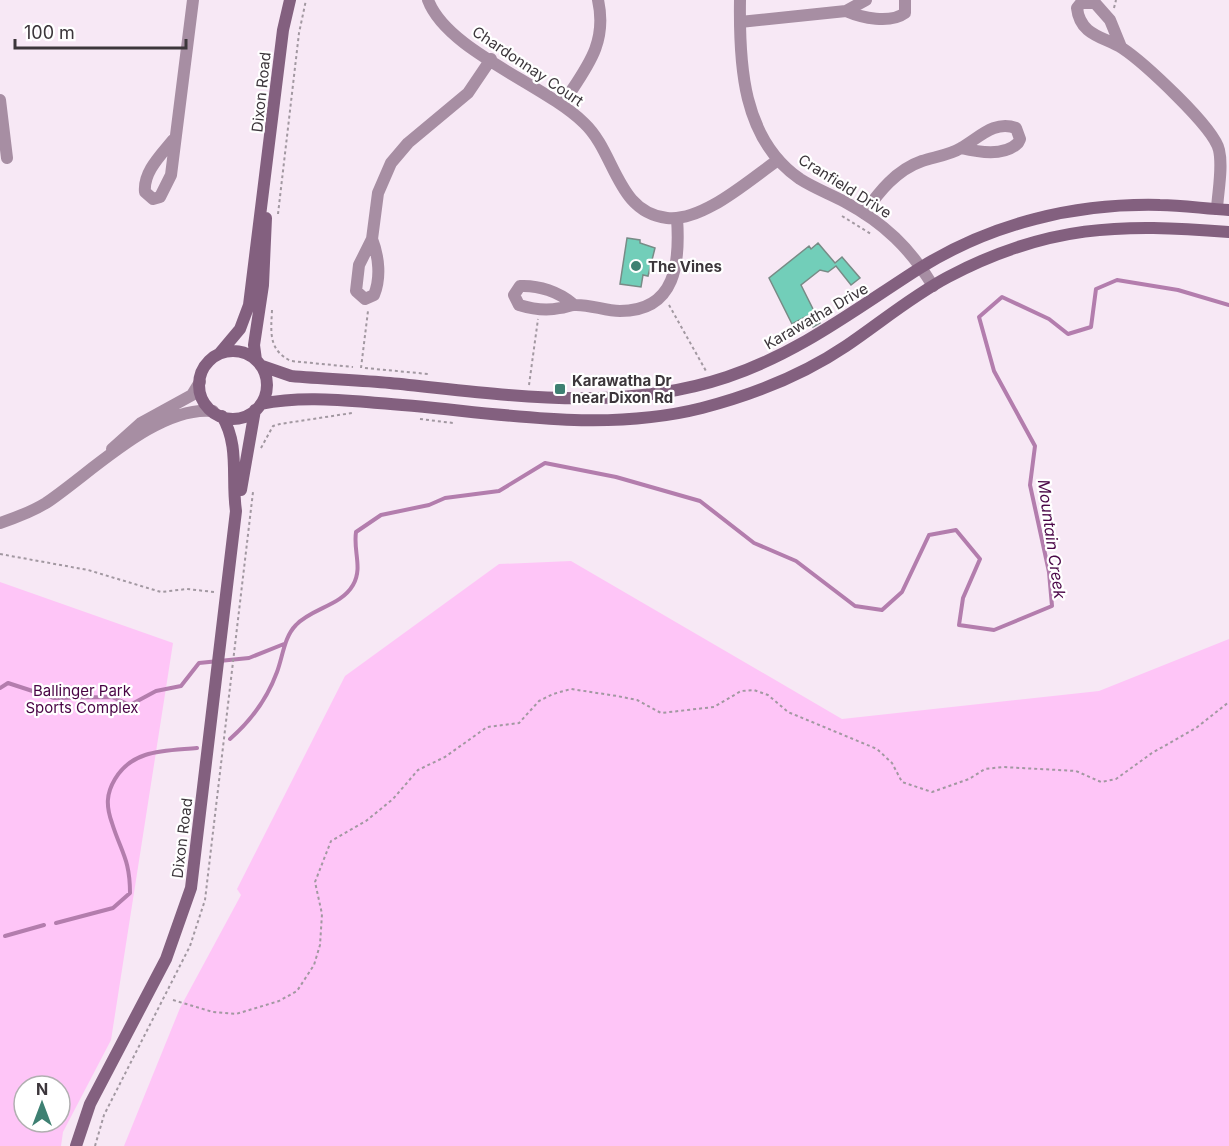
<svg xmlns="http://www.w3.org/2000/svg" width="1229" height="1146" font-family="Inter,sans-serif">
<rect width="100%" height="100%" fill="#f7e8f5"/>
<path fill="#fec5f7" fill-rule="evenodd" d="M571,561l271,158 257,-28 130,-52v507h-1105l56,-138 61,-113 -4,-6 108,-213 154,-112z
M0,582l173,61 -62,397 -48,92 -2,14h-61zM24,1086h36v36h-36z"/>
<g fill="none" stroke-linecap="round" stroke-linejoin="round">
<path stroke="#b37dad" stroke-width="4" d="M0,688l8,-5 46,15 58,-1 18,8 26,-14 25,-5 18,-23 50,-5 35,-14
M230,739c22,-19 37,-40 47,-67 6,-16 7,-35 19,-47 16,-17 45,-19 57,-40 10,-17 0,-34 3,-53l25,-17 48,-10 16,-7 54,-7 46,-28 71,14 84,24 54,42 42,18 59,45 27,4 20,-18 27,-57 27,-5 24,29 -17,39 -4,27 35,5 58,-24 -3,-34 -19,-87 5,-39 -41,-75 -15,-54 23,-20 47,22 19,15 23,-7 5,-38 21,-9 61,10 51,15
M56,923l57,-15 17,-15c0,-34 -9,-41 -18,-70 -6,-17 -6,-29 3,-44 18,-30 50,-28 82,-31
M5,936l39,-11"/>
</g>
<path fill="#72ceb9" stroke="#788b86" stroke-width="1.5" d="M627,238l13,2v3l15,5 -7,28 -5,-1 -2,12 -21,-3z
M818,243l17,20 7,-6 18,21 -9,7 -15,-19 -8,6 -8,-2 -19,15 19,38 -7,4 -6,-11 -15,8 -23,-46 40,-32 2,3z"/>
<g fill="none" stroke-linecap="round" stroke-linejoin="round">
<path stroke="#a298a1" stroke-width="2" stroke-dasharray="3 3" stroke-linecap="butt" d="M1114,8l2,-8
M278,214l21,-181 7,-33
M842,216l29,18
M669,305l37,66
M272,310c-1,22 -4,40 19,51l62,6
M361,368l7,-57
M365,368l63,6
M529,385l9,-66
M420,419l33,4
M261,448l12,-22 7,-2 72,-11
M0,554l88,16 73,22 26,-3 27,3
M173,1000l40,12 23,2 43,-13 18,-10 17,-26 6,-20 2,-31 -7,-32 16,-41 35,-20 27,-22 25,-29 27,-13 42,-30 32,-4 20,-22 14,-7 18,-5 46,7 20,4 24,13 53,-6 27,-16 13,-1 14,5 20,17 89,37 15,14 10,19 30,10 37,-13 16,-10 18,-2 73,4 25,11 15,-3 36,-26 44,-25 33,-26
M95,1146l9,-31 86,-169 15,-46 48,-408"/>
<path stroke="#a78ea3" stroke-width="12" d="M428,0c19,51 116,84 156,123 32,30 32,89 83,95 36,4 82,-38 111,-58
M846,11c16,7 44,13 59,2v-13
M740,22l106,-11 20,-11
M1121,47l-11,-27 -15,-17h-14l-4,5c3,28 28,29 45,40 21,14 92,79 97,102 4,17 -1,41 -2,59
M0,100l7,58
M562,105c23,-36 46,-60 36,-105
M173,140c-12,15 -30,32 -28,52l8,7 7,-2 11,-22 22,-175
M864,213c15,-21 32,-43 58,-52 12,-4 28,-6 39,-13 18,-10 33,-28 55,-20l4,11 -2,4c-14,14 -40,9 -57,5
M372,239c7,18 9,39 2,56l-9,4 -9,-8 3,-26 13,-26 6,-46 13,-30 17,-20 60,-50 23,-34
M573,304c-14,-12 -34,-19 -53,-18l-6,9 5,10c13,4 28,6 41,3 5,0 10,-3 14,-3 15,-1 31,6 46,6 57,0 60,-50 57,-93"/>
<path stroke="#a78ea3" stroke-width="12" d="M740,0c-1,64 2,139 60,179 14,9 30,15 45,23 39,21 65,46 88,84
M112,449l29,-26 51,-28 8,-13
M0,523c15,-5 33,-12 46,-20 45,-30 111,-98 167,-92"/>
<path stroke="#83607f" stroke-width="12" d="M199 385a34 34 0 1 1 68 0a34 34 0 1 1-68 0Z
M219,354l21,-25 9,-24 34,-275 7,-30
M256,360l-2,-15 9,-60 3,-67
M262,366l29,10c33,3 66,4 99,7 112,11 227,31 337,-6 72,-24 130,-69 193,-109 72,-45 156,-65 240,-63 23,0 46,4 69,5
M261,404c38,-8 78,-4 117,-1 107,7 217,32 324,5 50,-13 101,-33 144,-62 34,-23 66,-50 102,-69 98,-52 173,-54 281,-45
M241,490l14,-80
M76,1146l14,-42 76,-145 25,-71 45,-377c-5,-33 4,-65 -14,-95"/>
</g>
<g fill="#3e8072" stroke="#fff" stroke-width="2">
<circle cx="636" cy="266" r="6"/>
<rect x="554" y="383" width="12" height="12" rx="3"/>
</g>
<g text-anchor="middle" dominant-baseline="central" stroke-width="4.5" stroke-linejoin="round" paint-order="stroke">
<g font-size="15" fill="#3c363b" stroke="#fff">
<text transform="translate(528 66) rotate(34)">Chardonnay Court</text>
<text transform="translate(261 92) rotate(-84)">Dixon Road</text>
<text transform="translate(845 186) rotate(32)">Cranfield Drive</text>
<text transform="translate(816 316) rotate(-30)">Karawatha Drive</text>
<text transform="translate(182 838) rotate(-83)">Dixon Road</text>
</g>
<g font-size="15" font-weight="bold" fill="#3c363b" stroke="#fff" text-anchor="start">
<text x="648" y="266">The Vines</text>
<text x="572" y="380">Karawatha Dr<tspan x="572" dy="17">near Dixon Rd</tspan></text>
</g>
<g font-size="15" fill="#490445" stroke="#fff">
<text x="82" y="690">Ballinger Park<tspan x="82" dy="17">Sports Complex</tspan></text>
</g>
<g font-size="16" font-style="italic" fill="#4a0647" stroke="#fff">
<text transform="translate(1052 539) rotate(82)">Mountain Creek</text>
</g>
</g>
<g transform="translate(42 1104)"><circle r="28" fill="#ffffff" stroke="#b1afb1" stroke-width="1.5"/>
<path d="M0-4.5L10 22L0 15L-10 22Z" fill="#3e8072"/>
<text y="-9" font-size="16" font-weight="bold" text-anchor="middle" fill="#3c363b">N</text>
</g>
<path d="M15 39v9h171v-9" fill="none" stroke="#3c363b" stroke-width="3"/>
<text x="24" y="39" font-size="18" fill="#3c363b" stroke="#ffffff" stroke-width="4.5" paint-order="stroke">100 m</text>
</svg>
